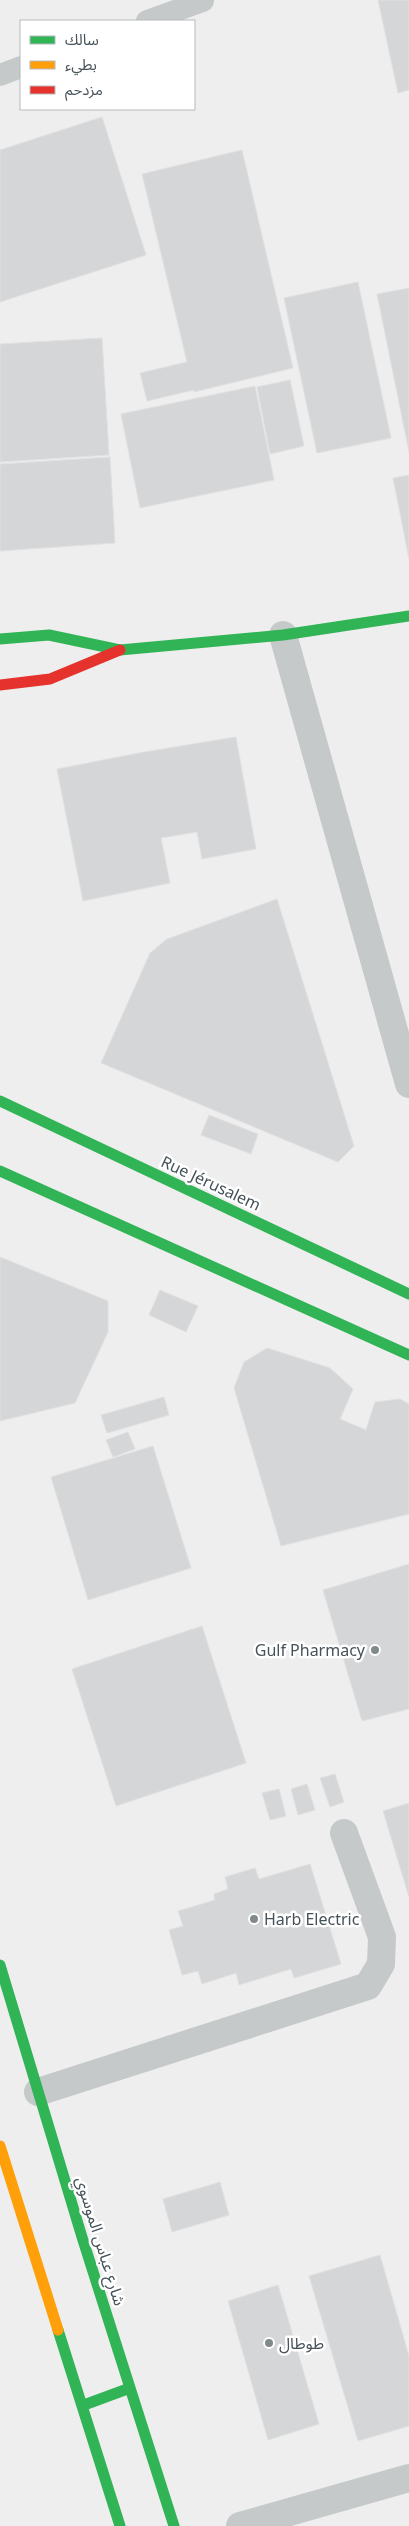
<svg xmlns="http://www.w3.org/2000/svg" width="409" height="2526" font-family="'Noto Sans','Noto Sans Arabic',sans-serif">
<rect width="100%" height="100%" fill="#efeeee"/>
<path fill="#d5d6d7" stroke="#e0e0e1" d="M378,0h31v90l-11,3z
M102,117l44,138 -146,47v-152z
M242,150l51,218 -99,24v-2l-47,11 -7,-28 47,-11 -45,-188z
M358,282l33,156 -74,15 -33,-155z
M409,288v164l-32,-158z
M102,338l7,117 -109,7v-118z
M290,380l14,66 -34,8 -13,-67z
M255,386l19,94 -134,28 -19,-94z
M110,457l5,86 -115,8v-87z
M409,475v84l-16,-81z
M236,737l20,112 -54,10 -5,-27 -36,6 9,45 -87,18 -26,-132 87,-17z
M277,899l77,247 -16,16 -237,-99 49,-110 17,-14z
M209,1115l49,19 -7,20 -50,-19z
M0,1257l108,44v31l-33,71 -75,18z
M160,1290l38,16 -12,26 -37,-17z
M267,1348l63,20 23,21 -13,30 26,11 9,-28 25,-3 9,5v110l-128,32 -47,-158 10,-26z
M164,1397l5,18 -62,18 -6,-18z
M128,1432l7,17 -22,8 -7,-17z
M153,1446l38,122 -103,32 -37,-123z
M409,1564v145l-47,12 -39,-131z
M202,1626l44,137 -130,43 -44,-137z
M335,1774l9,28 -14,5 -10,-29z
M307,1784l8,26 -17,5 -7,-26z
M279,1789l7,27 -16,4 -8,-27z
M409,1803v94l-26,-86z
M310,1864l31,100 -47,14 -3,-9 -52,16 -3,-12 -34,11 -4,-13 -16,4 -13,-45 14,-4 -5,-15 37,-11 -1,-6 14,-5 -3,-12 30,-9 4,11z
M220,2182l9,33 -57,17 -9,-33z
M380,2255l29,101v70l-51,15 -49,-165z
M278,2285l41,139 -51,16 -40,-139z"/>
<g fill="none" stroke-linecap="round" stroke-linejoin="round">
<path stroke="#c5c9ca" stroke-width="22" d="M147,21l56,-20
M0,75l21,-8"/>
<path stroke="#c5c9ca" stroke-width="28" d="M283,635l126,449
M38,2092l330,-106 13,-22 1,-27 -38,-104
M240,2526l169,-48"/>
<path stroke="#30b455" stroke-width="11" d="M0,639l49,-4 71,15 163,-15 126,-19
M0,1101l409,193
M0,1171l409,184
M0,1965l82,272 92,289
M58,2330l62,196
M84,2405l46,-17"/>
<path stroke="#ff9f0a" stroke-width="11" d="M0,2146l58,184"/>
<path stroke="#e5322d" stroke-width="11" d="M0,685l50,-6 70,-29"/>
</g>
<g fill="#81898d" stroke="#fff" stroke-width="2">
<circle cx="375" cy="1650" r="5"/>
<circle cx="254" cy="1919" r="5"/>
<circle cx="269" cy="2343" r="5"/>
</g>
<g text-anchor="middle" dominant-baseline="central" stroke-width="5" stroke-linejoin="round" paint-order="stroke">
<g font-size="16" fill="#465259" stroke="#fff">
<text transform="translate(211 1183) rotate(25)">Rue Jérusalem</text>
<text transform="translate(101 2241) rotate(73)">شارع عباس الموسوي</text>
</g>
<g font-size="16" fill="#465259" stroke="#fff" text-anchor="start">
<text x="365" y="1650" text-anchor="end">Gulf Pharmacy</text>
<text x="264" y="1919">Harb Electric</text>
<text x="279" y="2343">طوطال</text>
</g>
</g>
<rect x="20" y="20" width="175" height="90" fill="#ffffff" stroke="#b5babd"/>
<rect x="30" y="36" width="25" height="8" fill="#30b455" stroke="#b5babd"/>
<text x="65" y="45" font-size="15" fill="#465259">سالك</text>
<rect x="30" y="61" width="25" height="8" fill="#ff9f0a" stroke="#b5babd"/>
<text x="65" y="70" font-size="15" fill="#465259">بطيء</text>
<rect x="30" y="86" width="25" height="8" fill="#e5322d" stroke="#b5babd"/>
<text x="65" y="95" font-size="15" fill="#465259">مزدحم</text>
</svg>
